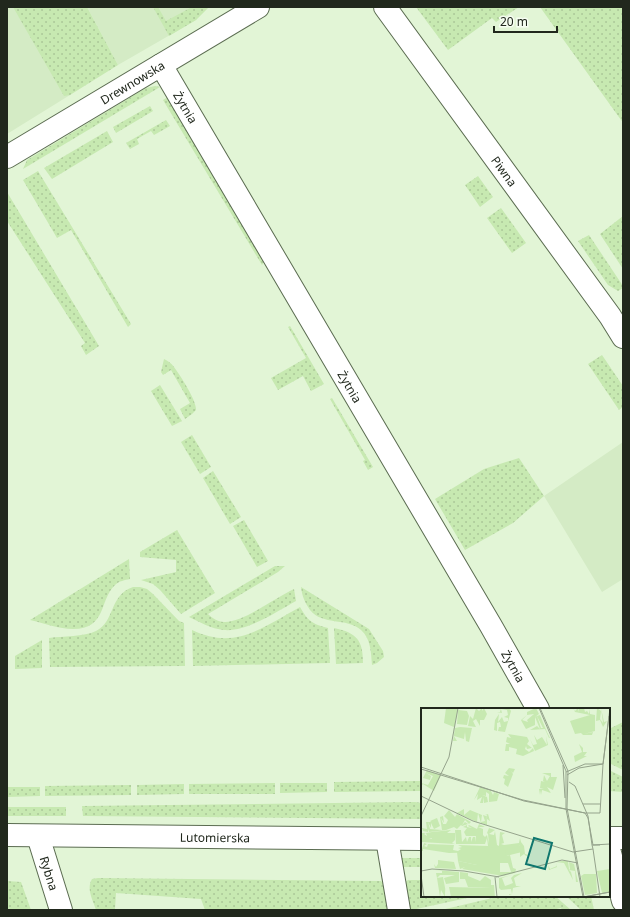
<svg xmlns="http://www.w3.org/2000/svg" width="630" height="917" font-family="'Noto Sans',sans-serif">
<defs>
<pattern id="grass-dots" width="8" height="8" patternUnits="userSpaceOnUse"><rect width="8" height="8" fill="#c7e9b1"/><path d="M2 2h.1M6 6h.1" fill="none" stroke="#abc898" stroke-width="1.8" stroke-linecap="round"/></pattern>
</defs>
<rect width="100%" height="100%" fill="#e2f5d6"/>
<path fill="#d4ebc5" d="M7,7h15l48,88 -63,39z
M87,7h116l-7,13 -78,45z
M623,442v137l-21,13 -58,-96z"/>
<path fill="url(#grass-dots)" d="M13,7h74l31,58 -48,30 -6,1z
M153,7h5l8,14 26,-14h17l-13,13 -27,16z
M416,7h103l-23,15 -4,-4 -44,32z
M540,7h83v115l-2,-2z
M155,86l5,1 -137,82 4,-9 119,-72z
M171,95l93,162v5l-2,3 -99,-165z
M150,106l3,5 -37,22 -3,-6z
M166,120l4,6 -16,9 -3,-4 -14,8 2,5 -9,5 -4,-6z
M107,131l6,11 -61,37 -8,-11z
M38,171l93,153 -3,3 -57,-97 -14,8 -34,-58z
M478,176l15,21 -13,10 -15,-22z
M7,192l92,154 -13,9 -5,-9 4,-3 -78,-122z
M501,208l25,35 -14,10 -25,-35z
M623,216v53l-23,-35z
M589,235l34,51v2l-5,3 -10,-6 -30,-44z
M290,326l34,58 -13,7 -8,-15 -25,14 -7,-12 35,-20 -18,-31z
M602,355l21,31v21l-4,3 -31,-46z
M164,359c4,2 7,4 10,8 6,8 23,34 22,43l-4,4 -7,5 -5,-10 10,-6 -19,-33 -8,5 -2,-3z
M160,385l22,36 -10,5 -21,-35z
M332,398l41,69 -5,3 -5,-9 2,-1 -35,-61z
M192,435l19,32 -11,7 -19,-32z
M519,458l25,38 -31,27 -48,27 -30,-51 49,-30z
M213,471l28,46 -11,7 -27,-46z
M244,520l24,41 -11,6 -24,-41z
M177,530l38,63 -34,21 -21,-24 -7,-6 -12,-4 35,-8v-12l-36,-3v-5z
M129,559l1,20c-5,1 -11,2 -15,6 -16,15 -8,44 -42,44 -14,0 -29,-6 -43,-9z
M275,566h10l-7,6 -70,42c4,4 10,8 16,8 19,1 52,-25 70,-33l2,12c-20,11 -49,31 -72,29 -13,-1 -24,-8 -35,-13z
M133,587h7l7,2 6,5 26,27 5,2 1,43 -135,1 -1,-29c14,-2 35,-1 47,-7 19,-9 13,-36 37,-44z
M301,587l68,42 14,22 1,6 -7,6 -5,2c-1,-12 -1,-26 -11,-35 -15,-13 -38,-4 -51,-20 -5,-7 -8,-14 -9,-23z
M300,607c8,14 12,17 28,21l2,35 -137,3 -1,-36c44,21 71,-3 108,-23z
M334,628c23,5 29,12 29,35l-27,1z
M42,640v28l-27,1v-13z
M623,722v48l-14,-7v-34z
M609,770l14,7v15l-14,-1z
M420,781v10l-86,1v-10z
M275,783v11h-86v-10z
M280,783h47v9l-47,1z
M184,784v10l-47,1v-10z
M131,785v10l-86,1v-10z
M7,787h33v9l-33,1z
M415,802l7,1v16l-339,-3 -1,-10z
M7,807h59v9h-59z
M401,858h21v9h-20z
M98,878l283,3 3,3 4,26h-183l-4,-11 -85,-6 -1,16 -19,1c-3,-10 -10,-21 -4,-31z
M408,880h14v16h54l-64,14 -3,-2 -4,-26z
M7,881l14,1 10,28h-24z
M501,896h54l16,14h-9l-1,-2 -9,2h-111z
M566,896h25l3,14h-13z"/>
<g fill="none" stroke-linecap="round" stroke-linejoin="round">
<g stroke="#5b6c51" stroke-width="24">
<g id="minor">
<path id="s1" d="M385,7l225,309 13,21"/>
<path id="s2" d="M161,65l330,561 47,83"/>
<path id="s3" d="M38,836l23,74"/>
<path d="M387,839l12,71"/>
<path d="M609,849l14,52"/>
</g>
</g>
<g stroke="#5b6c51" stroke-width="24">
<g id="major">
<path id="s4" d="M7,157l251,-150"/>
<path id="s5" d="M7,835l415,4"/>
<path d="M609,838h14"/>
</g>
</g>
<use href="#minor" stroke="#fff" stroke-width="22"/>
<use href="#major" stroke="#fff" stroke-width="22"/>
</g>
<g text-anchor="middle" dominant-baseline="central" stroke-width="3.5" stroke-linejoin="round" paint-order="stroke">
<g font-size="12" fill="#21281d" stroke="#f6fef2">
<text stroke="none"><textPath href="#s4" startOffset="146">Drewnowska</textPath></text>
<text stroke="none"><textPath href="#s2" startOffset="49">Żytnia</textPath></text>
<text stroke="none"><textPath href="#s1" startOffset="203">Piwna</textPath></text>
<text stroke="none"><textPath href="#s2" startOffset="373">Żytnia</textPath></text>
<text stroke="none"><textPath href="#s2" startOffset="697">Żytnia</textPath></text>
<text stroke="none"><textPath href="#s5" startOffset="208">Lutomierska</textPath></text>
<text stroke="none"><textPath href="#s3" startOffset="39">Rybna</textPath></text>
</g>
</g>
<g transform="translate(421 708)">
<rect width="189" height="189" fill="#e2f5d6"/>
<path d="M25,0l12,1 -6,31 2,-13 -10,-4zM55,0l3,3 3,-3v3l2,-3 3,6 -3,6h-4v6l-4,-7 -3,2 3,6 -8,-1 2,-10 3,3zM80,0h8l2,3 -6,21 -7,-1 1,-4h2l-1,-5 -3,1v8l-3,-1 1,-10 4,-6 -1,8 4,-5 2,5 4,-1v-3l-4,-1 4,-2 -1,-5 -6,-1 1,4 -5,-1h3zM115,0l3,6 -4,3 2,-1 4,12h2l-6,-12 3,-1 7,17 3,6h-1l-4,-9 -15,1 7,-4 3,3 -5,-12v8l-9,4 -4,-7 -1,-2 6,-5 -5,5 6,2 -1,-2 7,-6 -7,1v-3zM152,0l2,3 2,-2 -3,-1h4l1,4v-4h5l1,4 2,-1 2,3 1,-5v5l5,1v16l-11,3 9,-2 -1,3h-9l-2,-2 -6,1 -5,-13 20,-6 -15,-3zM176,0l4,3 -1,8 3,4 -2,-15 3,14 3,-1 -4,6 -3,-7 -4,1zM37,2l9,1 2,5 -2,9 -10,-1zM39,19l12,1 -3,14 -3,-1 -1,-9 -1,7 -10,-3 3,5h-4l2,-13zM87,26l19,3 2,4 -2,3 5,4 -5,1 -1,-3 -1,3 4,3 4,-4 1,3 -11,5 -7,-2 1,-5 -8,-2v4h-4l1,-7h4l-4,-2 1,-5 4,1zM113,27l3,5 5,-3 5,8 -1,-9 2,9 -13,6 -5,-12 3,6 4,-1zM158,36l4,4v4h4l-3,4h3l-12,6 -1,-6 8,-4zM88,60l6,1 -2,4 -2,-2 2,3 -5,13 -4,-3 1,-5 -2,-1 1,-3 5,1 -4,-3zM6,62l14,5 -7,16 -11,-7 -2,2v-3l7,2 5,-9 -7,-3 5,3 -1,4 -7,-2zM121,65h9v4h6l-4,13 -6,-3 4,6 -9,-3 -1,5 -1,-5v5l-1,-6 5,-1h-4l1,-7 4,1 -2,-1 1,-6 3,6 3,-5zM59,79l11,4 2,4 1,-3 5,2 -2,7 -8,1v-8l-3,-2v4l-4,-1 5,2 1,5 -4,1v-6l-1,6h-3l2,-6 -5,3 1,-6 -4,6zM43,101v6l6,-5 12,5 -1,7 4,-1 -2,-6 3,1 1,7 -1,-6 1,-2h-2l3,-1 2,7 -3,-2v6l-6,-2 -3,-10 -1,9 -20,-9zM28,102l6,7 2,-3 14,8 -2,2 -4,-4 -3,5 3,-3 3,2 -6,2 -1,-1 -4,4 -3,-2 -8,3 -17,2 -1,-3v3l-5,-1 -2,-6 1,3 5,1 -1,-7h5l-1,-1 7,-3 3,8 -6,3 -3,-6v5l-3,-6 2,7 12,1 -2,-13 3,-1 1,7 -3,-5 2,6h3l2,-4 -4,-4zM58,116l6,3h-7l5,2v6l2,2 2,-2 2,9 -1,-10 -1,-1 2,-5 6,2 -6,4 5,1 1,-4 2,14 2,1 1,-14 5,1 -3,2 2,8 -3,1 3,1 15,-2 1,-5h4h-4l1,4 3,4 1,8 4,1 -3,1 -2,-2 -4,3v-12l-14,11 4,-1 3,13 3,1 -1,4 -12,3 -41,-7 3,-2 -5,2 -2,-8 19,4 13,-13 -41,1 -26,-4v2h-2l3,-8 3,1 -3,2 3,1 1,-3 26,1 -1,5 5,1 3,-2 -3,-1 4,-1 -4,-2 30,1 -1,-8 -2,6h-29l-1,-14h6l1,12 4,-5 1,5 2,-5h2v5l2,-5h2v5l1,-6h-10l-2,-4 3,-4 -4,-1 4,-2v2l5,1 -4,-2 1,-1 8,4zM79,155h8l3,9h-11zM30,122l-4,3h8v7l-3,3 3,1 -34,-2v-9h5l-2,1 3,2 -1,-3 6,-1v6l-1,-5 1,5 -3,1h3v-7zM17,152l16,2 2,7 -21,-1 -1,-4 2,3 2,-3zM141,153h6l1,8 1,1 -1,-8 5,2 4,18h-2l-1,-11 -6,-1 2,2 2,8 -9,-17 -8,-1 1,5 -8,3 -1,-5 -3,1 3,-1 2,4 7,-3 -1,-4zM189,161v23l-8,1 -5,-22zM14,162l24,2v10l-13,2 -2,-6 11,-3h-15l-3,3 -1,-5h6v-2zM101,165l-8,5 2,8h5l-8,2 -1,6 -3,1v-1h3l-1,-5 -10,1 -2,-2v-10l13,-3 -10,3 3,8 8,-3 -2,-5 3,-3zM163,166h12l1,19 -12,2 -4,-19zM22,169l3,16 1,4 -2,-8v8l-4,-7 -1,7 -3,-19z" fill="#c7e9b1" fill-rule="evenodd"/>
<path d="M70,177h3l1,12h-44l-2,-10 42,1z" fill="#c7e9b1"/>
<path d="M99,137l2,7 -16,4 -1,-5zM36,144h33l2,13h-15l-19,-4zM39,164l8,1v3l12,5 5,-5 6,4v8l-23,-1 -3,-8h-5z" fill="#c7e9b1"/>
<path fill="none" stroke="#95a38c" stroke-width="1" d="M118,0l27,63v38l17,88M119,0l28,63 -1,37 17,89M182,56l6,-48M142,57l2,33M0,59l103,34 61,12h15l3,-49M0,61l102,31 62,13 3,5 5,27 17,-1M145,64l19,-8h18M146,67l12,-7 24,-4 7,-56M148,74l6,4 13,30 4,29M0,88l52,25 100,31 20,-3 -1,-4h8M162,96h17M0,108l28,-59 9,-49M172,141l7,48M0,163l11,-2 32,2 35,6M0,167l3,22M74,169l2,20M75,169l66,-17 16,3M162,189l27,-5M163,189l26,-5"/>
<path fill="#0f766e" fill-opacity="0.15" stroke="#0f766e" stroke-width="2" d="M113,130l18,5 -7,26 -19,-5z"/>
<rect width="189" height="189" fill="none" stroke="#21281d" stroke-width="2"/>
</g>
<rect width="630" height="917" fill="none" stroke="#21281d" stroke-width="16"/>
<path d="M494 26v6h63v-6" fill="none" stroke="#21281d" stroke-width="2"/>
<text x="500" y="26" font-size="12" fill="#21281d" stroke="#f6fef2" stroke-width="3" paint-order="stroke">20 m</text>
</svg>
